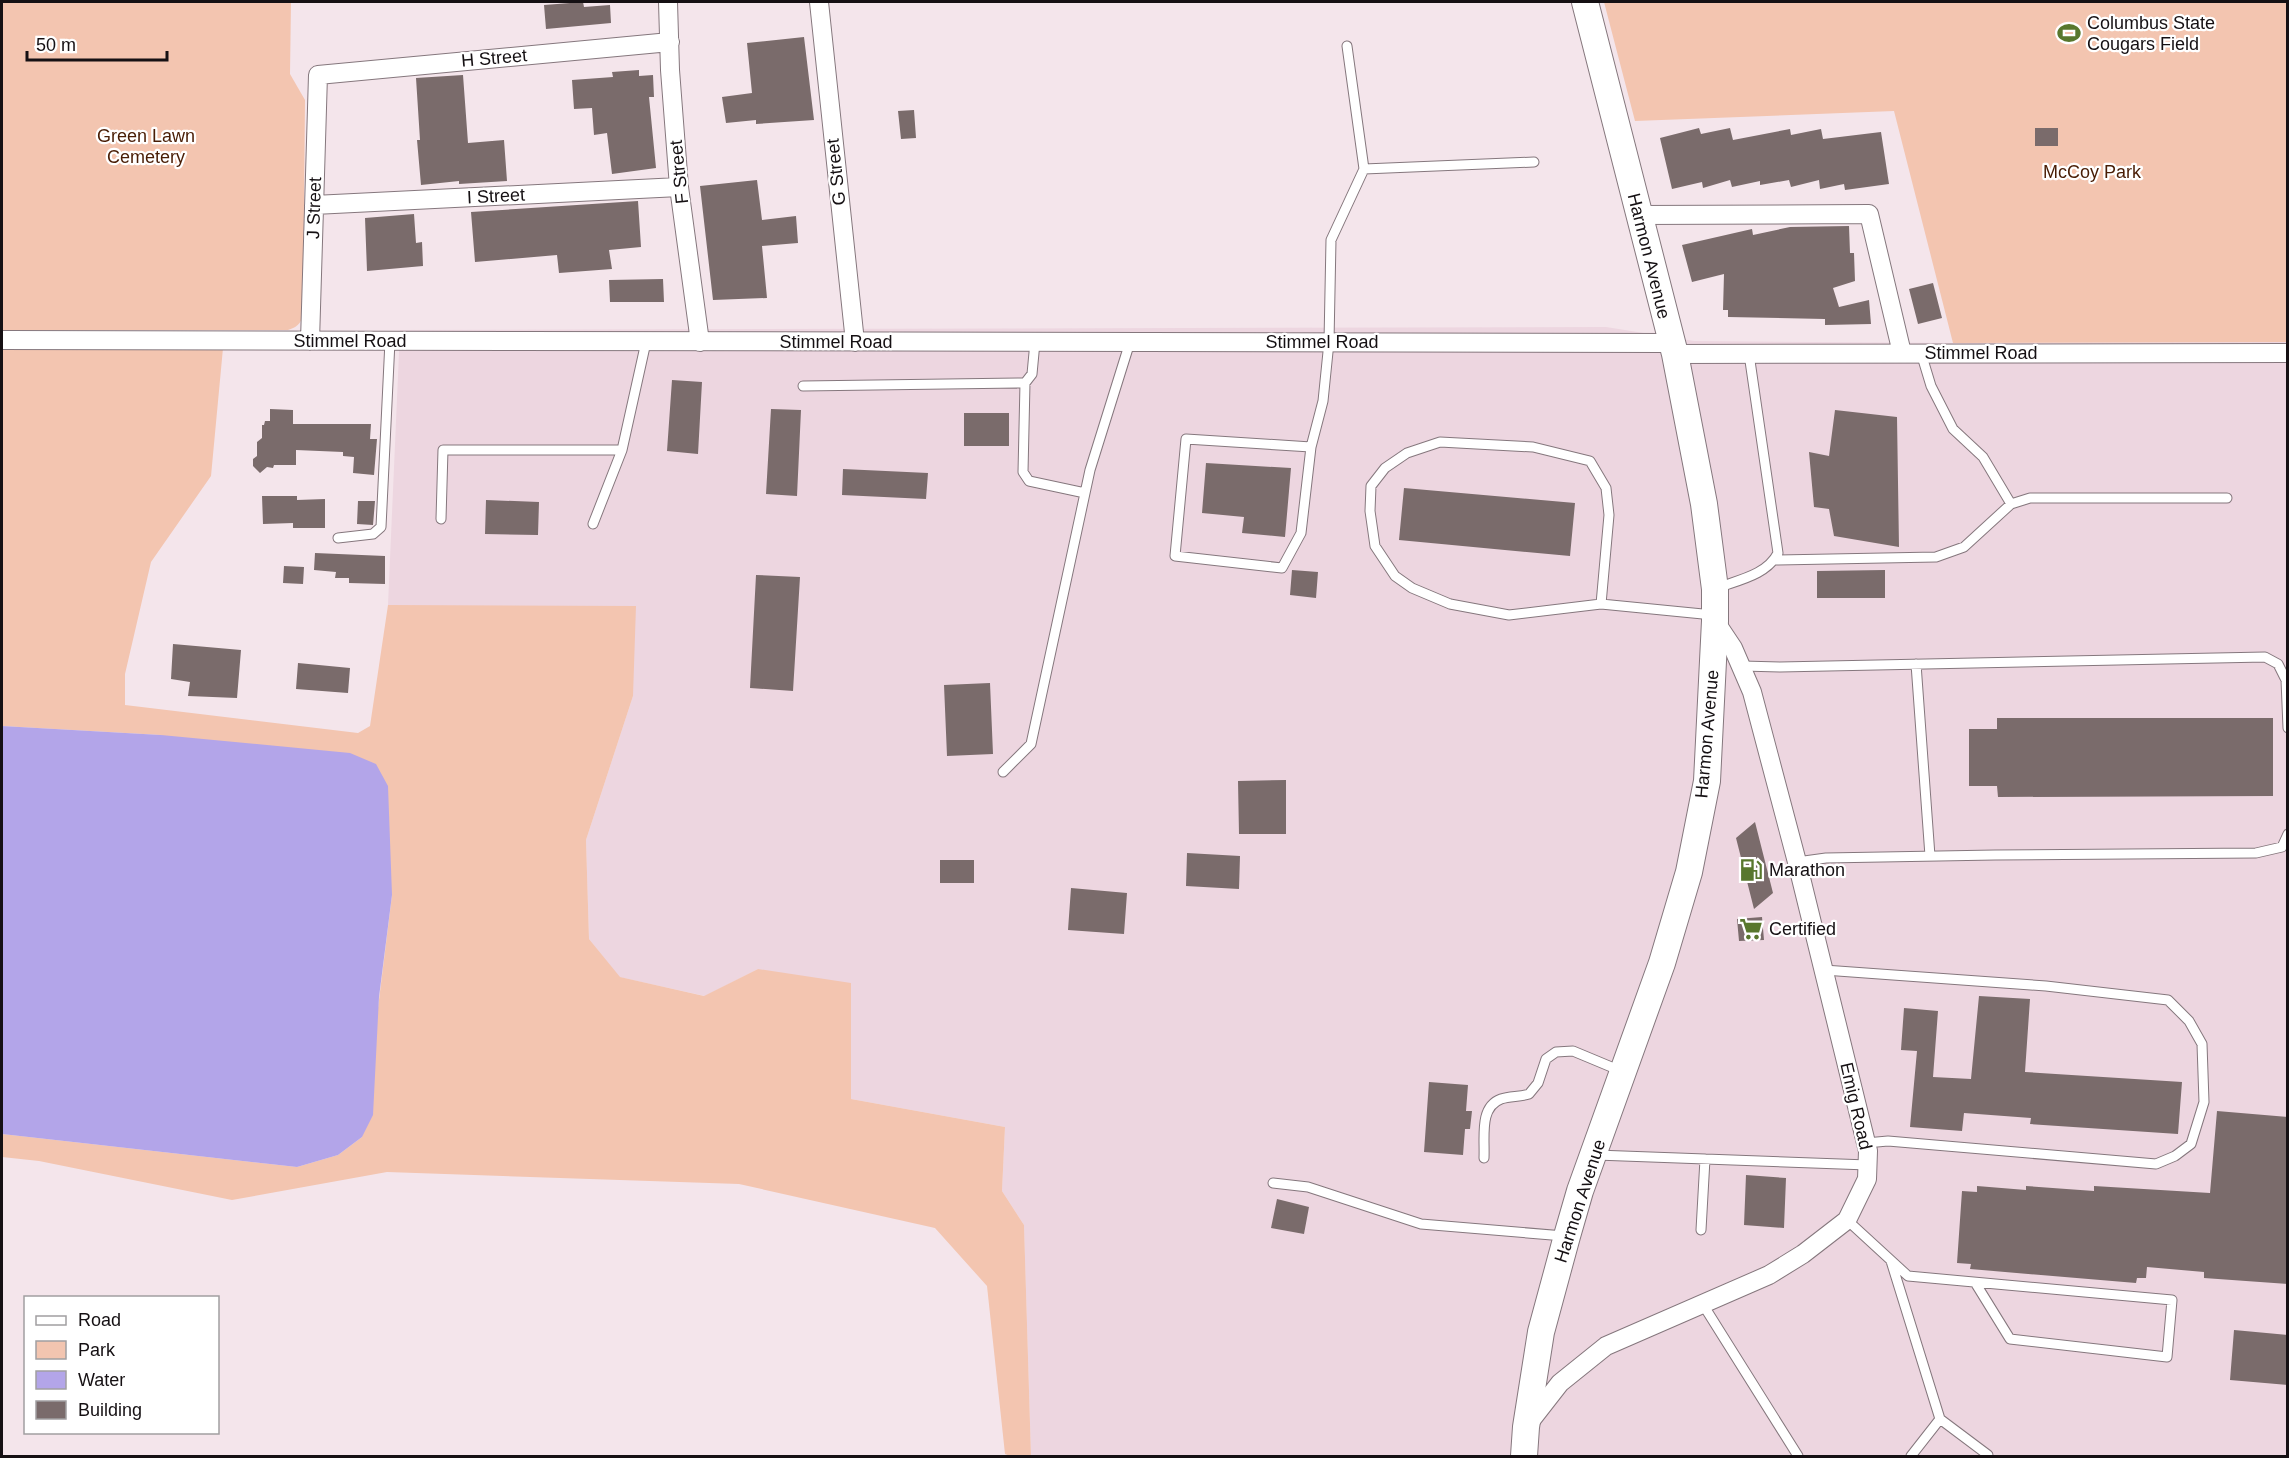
<svg xmlns="http://www.w3.org/2000/svg" width="2289" height="1458" font-family="Helvetica,sans-serif">
<rect width="100%" height="100%" fill="#f4e5eb"/>
<path fill="#edd6e0" d="M1606,327l88,14 259,2 334,-1v1114h-1256l-7,-231 -22,-34 3,-64 -154,-28 -93,-130 -53,27 -86,-19 -30,-38 -3,-99 47,-144 -245,-91 12,-275z"/>
<path fill="#f3c5b0" d="M2,2h289l-1,72 15,26 -2,210c-1,12 -3,16 -15,20h-286z
M1604,2h683v340l-334,1 -59,-232 -259,10z
M2,348h221l-12,128 -60,86 -26,112v31l233,28 12,-7 18,-121 248,1 -3,90 -47,144 3,99 31,38 84,19 54,-27 93,14v116l154,28 -3,64 22,34 7,231h-21l-5,-2 -18,-168 -52,-58 -196,-44 -352,-12 -155,28 -193,-39 -37,-4v-23l295,33 41,-12 24,-18 30,-242 -231,-160 -159,-9z"/>
<path fill="#b3a5e9" d="M2,726l159,9 189,18 26,11 12,22 4,109 -13,102 -6,118 -11,22 -24,18 -41,12 -295,-33z"/>
<path fill="#7a6b6b" d="M583,2l1,5 26,-2 1,18 -65,6 -2,-24z
M804,37l10,83 -58,4v-4l-30,3 -4,-26 30,-4 -5,-50z
M639,70v6l14,-1 1,22h-5l7,71 -44,6 -5,-41 -13,2 -2,-27 -18,1 -2,-29 41,-3 -1,-5z
M463,75l5,68 36,-3 3,41 -48,3v-3l-38,4 -4,-45h3l-4,-62z
M914,110l2,28 -15,1 -3,-28z
M1699,128l2,6 29,-6 3,12 57,-11 1,6 30,-6 2,10 58,-7 8,52 -44,6 -1,-6 -24,5 -1,-9 -28,7 -2,-7 -29,5v-4l-28,6 -2,-7 -27,8 -1,-6 -30,7 -12,-51z
M2035,128h23v18h-23z
M757,180l5,40 34,-4 2,27 -36,3 5,52 -54,2 -13,-114z
M638,201l3,46 -32,3 3,19 -53,4 -2,-18 -82,7 -4,-50z
M414,214l2,29 6,-1 1,24 -56,5 -2,-53z
M1849,226l1,27h4l1,28 -22,7 6,19 30,-7 2,24 -46,1v-6l-97,-2v-7h-5l1,-36 -32,8 -10,-37 70,-16 1,6 37,-8z
M663,279l1,23h-54l-1,-22z
M1933,283l9,35 -24,6 -9,-35z
M672,380l30,2 -4,72 -31,-3z
M270,409l23,1v14h78l-1,15h7l-3,36 -21,-2 1,-16 -11,-1v-4l-47,-2v15h-22l-1,3 -6,-1 -7,6 -7,-7v-7l4,-3v-14l5,-4v-13h2l1,-4h5z
M771,409l30,1 -4,86 -31,-2z
M1835,410l62,7 2,130 -65,-11 -5,-27 -15,-2 -5,-55 20,4z
M964,413h45v33h-45z
M1206,463l85,5 -6,69 -43,-4 2,-16 -42,-4z
M843,469l85,4 -2,26 -84,-4z
M1404,488l171,15 -5,53 -171,-16z
M262,496h35v4l28,-1v29h-32v-5l-30,1z
M486,500l53,2 -1,33 -53,-1z
M358,501h17l-2,24 -16,-1z
M315,553l70,3v28l-36,-1v-5h-14l1,-6 -22,-2z
M284,566l20,1 -1,17 -20,-1z
M1292,570l26,2 -2,26 -26,-3z
M1885,570v28h-68v-27z
M756,575l44,2 -7,114 -43,-3z
M173,644l68,6 -4,48 -49,-2 2,-14 -19,-3z
M298,663l52,5 -2,25 -52,-4z
M990,683l3,71 -46,2 -3,-71z
M1997,718h276v78l-275,1 -1,-11h-28v-57h28z
M1286,780v54h-47l-1,-53z
M1755,822l18,71 -19,16 -18,-71z
M1187,853l53,3 -1,33 -53,-3z
M940,860h34v23h-34z
M1071,888l56,5 -3,41 -56,-4z
M1762,917l2,23 -25,1 -2,-22z
M1979,996l51,3 -5,73 157,10 -4,52 -148,-10 1,-6 -67,-5 -2,18 -52,-4 7,-76 -16,-1 3,-42 34,3 -5,66 38,2z
M1429,1082l39,3 -2,26h6l-2,18h-5l-2,26 -39,-3z
M2217,1111l71,6v167l-84,-6v-6l-57,-5 -1,11h-9l-1,5 -166,-14 1,-5 -14,-1 5,-72 15,1v-6l49,4v-4l68,5v-5l116,7z
M1746,1175l40,3 -2,50 -40,-3z
M1277,1199l32,8 -5,27 -33,-6z
M2234,1330l54,5v50l-58,-5z"/>
<g fill="none" stroke-linecap="round" stroke-linejoin="round">
<g stroke="#85777d" stroke-width="11">
<path id="service" d="M1364,169l170,-7
M1921,353l10,33 22,43 30,28 28,47
M1025,383l-2,89 6,9 56,12
M803,386l222,-3 7,-9 3,-32
M1311,447l-10,86 -19,35 -107,-12 11,-117 125,8 12,-46 6,-59 2,-102 33,-71 -17,-123
M441,519l2,-69h179l24,-108
M593,524l29,-74
M338,538l35,-4 8,-7 9,-186
M1774,560l162,-3 28,-10 47,-43 19,-6h197
M1717,588c21,-8 50,-13 61,-35l-29,-199
M1601,604l-92,11 -59,-11 -38,-16 -17,-12 -20,-30 -5,-35 1,-25 14,-18 22,-15 33,-11 93,5 57,14 16,27 3,27 -8,89 112,11
M1916,664l14,192
M1742,666l38,1 485,-10 13,7 8,16 2,48
M1003,772l28,-28 59,-274 40,-128
M1797,862l29,-4 169,-3 261,-2 26,-6 6,-13
M1824,970l222,16 122,14 21,21 13,23 2,58 -13,42 -16,12 -19,8 -268,-23 -22,2
M1596,1155l272,10
M1484,1158c1,-21 -5,-51 17,-59 9,-3 19,-2 28,-5l9,-11 8,-24 10,-7 17,-1 48,20
M1273,1183l35,4 113,37 143,12
M1847,1220l61,56 264,24 -5,57 -157,-18 -34,-55
M1701,1230l4,-71
M1891,1261l49,158 -29,37
M1702,1303l96,153
M1940,1419l48,36v1"/>
</g>
<g stroke="#85777d" stroke-width="20">
<path id="minor" d="M668,2l2,68 9,117 21,155
M819,2l36,340
M314,205l365,-18
M1639,215l230,-1 33,139
M2,340l1669,3
M310,341l8,-266 352,-33
M1675,354l613,-1
M1528,1424l32,-41 46,-37 163,-71 34,-21 44,-34 20,-41 1,-28 -71,-289 -45,-170 -19,-44 -18,-27"/>
</g>
<g stroke="#85777d" stroke-width="28">
<path id="secondary" d="M1524,1456l2,-29 15,-95 26,-96 13,-45 82,-228 27,-91 18,-91 8,-160v-32l-11,-85 -29,-150 -90,-352"/>
</g>
<use href="#service" stroke="#fff" stroke-width="9"/>
<use href="#minor" stroke="#fff" stroke-width="18"/>
<use href="#secondary" stroke="#fff" stroke-width="26"/>
</g>
<defs>
<g id="stadium-bare" transform="scale(1.8)"><path d="M0-5a6.5 5 0 1 0 0 10a6.5 5 0 1 0 0-10ZM-3.5-1.8h7v3.6h-7Z" fill="#58772d" stroke="#fff" stroke-width="2.5" paint-order="stroke"/></g>
<g id="fuel-bare" transform="scale(1.8)"><path d="M-5.5-6h7V0h2V4h1.3V-2.5L3-4.5l.8-.8L6-3V5H2.5V1h-1V6h-7ZM-4.2-4.7v3.2H.2V-4.7Z" fill="#58772d" stroke="#fff" stroke-width="2.5" paint-order="stroke"/></g>
<g id="supermarket-bare" transform="scale(1.8)"><path d="M-6-5.5h2.5l.6 2H6L4.5 2H-2.5L-4.4-4H-6ZM-1.5 3.2a1.3 1.3 0 1 0 .1 0ZM3 3.2a1.3 1.3 0 1 0 .1 0Z" fill="#58772d" stroke="#fff" stroke-width="2.5" paint-order="stroke"/></g>
</defs>
<g fill-rule="evenodd">
<use href="#stadium-bare" x="2069" y="33"/>
<use href="#fuel-bare" x="1751" y="870"/>
<use href="#supermarket-bare" x="1751" y="929"/>
</g>
<g text-anchor="middle" dominant-baseline="central" stroke-width="4.5" stroke-linejoin="round" paint-order="stroke">
<g font-size="18" fill="#151013" stroke="#fff" text-anchor="start">
<text x="2087" y="23">Columbus State<tspan x="2087" dy="21">Cougars Field</tspan></text>
<text x="1769" y="870">Marathon</text>
<text x="1769" y="929">Certified</text>
</g>
<g font-size="18" fill="#151013" stroke="#fff">
<text transform="translate(494 58) rotate(-5)">H Street</text>
<text transform="translate(679 172) rotate(-96)">F Street</text>
<text transform="translate(836 172) rotate(-96)">G Street</text>
<text transform="translate(496 196) rotate(-3)">I Street</text>
<text transform="translate(314 208) rotate(-88)">J Street</text>
<text transform="translate(1649 256) rotate(76)">Harmon Avenue</text>
<text x="350" y="341">Stimmel Road</text>
<text x="836" y="342">Stimmel Road</text>
<text x="1322" y="342">Stimmel Road</text>
<text x="1981" y="353">Stimmel Road</text>
<text transform="translate(1707 734) rotate(-85)">Harmon Avenue</text>
<text transform="translate(1856 1106) rotate(77)">Emig Road</text>
<text transform="translate(1580 1201) rotate(-72)">Harmon Avenue</text>
</g>
<g font-size="18" fill="#491d05" stroke="#fff">
<text x="146" y="136">Green Lawn<tspan x="146" dy="21">Cemetery</tspan></text>
<text x="2092" y="172">McCoy Park</text>
</g>
</g>
<rect width="2289" height="1458" fill="none" stroke="#151013" stroke-width="6"/>
<rect x="24" y="1296" width="195" height="138" fill="#ffffff" stroke="#a19fa1" stroke-width="1.5"/>
<rect x="36" y="1316" width="30" height="9" fill="#ffffff" stroke="#a19fa1" stroke-width="1.5"/>
<text x="78" y="1326" font-size="18" fill="#151013">Road</text>
<rect x="36" y="1341" width="30" height="18" fill="#f3c5b0" stroke="#a19fa1" stroke-width="1.5"/>
<text x="78" y="1356" font-size="18" fill="#151013">Park</text>
<rect x="36" y="1371" width="30" height="18" fill="#b3a5e9" stroke="#a19fa1" stroke-width="1.5"/>
<text x="78" y="1386" font-size="18" fill="#151013">Water</text>
<rect x="36" y="1401" width="30" height="18" fill="#7a6b6b" stroke="#a19fa1" stroke-width="1.5"/>
<text x="78" y="1416" font-size="18" fill="#151013">Building</text>
<path d="M27 51v9h140v-9" fill="none" stroke="#151013" stroke-width="3"/>
<text x="36" y="51" font-size="18" fill="#151013" stroke="#ffffff" stroke-width="4.5" paint-order="stroke">50 m</text>
</svg>
